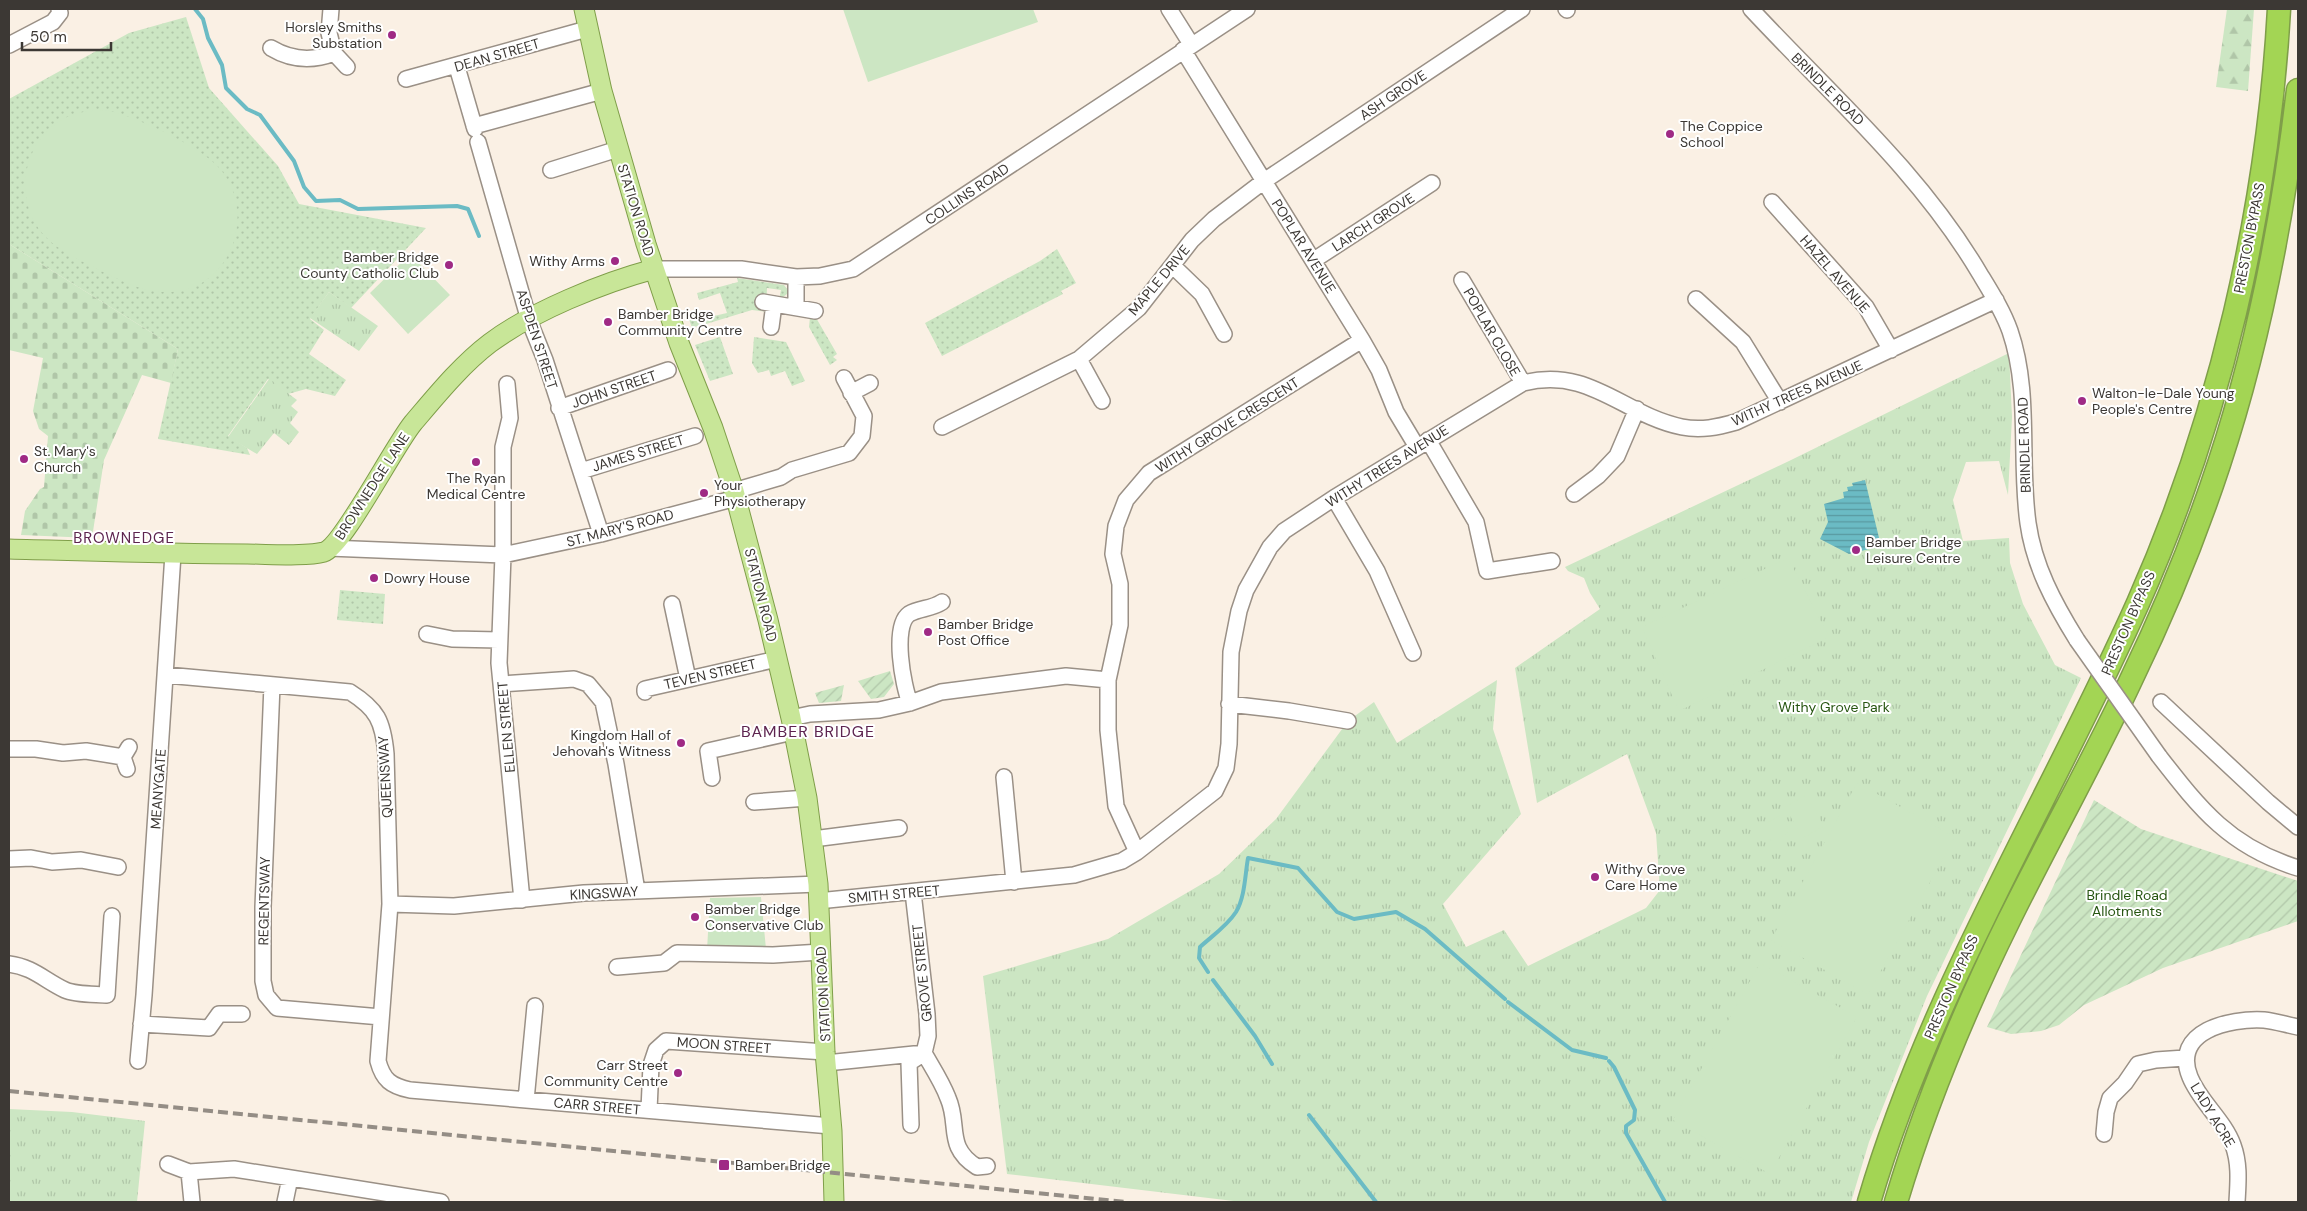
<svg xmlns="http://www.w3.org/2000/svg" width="2307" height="1211" font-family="'DM Sans',sans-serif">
<defs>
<pattern id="grass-dots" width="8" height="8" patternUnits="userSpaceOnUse" patternTransform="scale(1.25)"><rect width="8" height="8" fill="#cce6c3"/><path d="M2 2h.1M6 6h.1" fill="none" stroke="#b0c6a8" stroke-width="1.8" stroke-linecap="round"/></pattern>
<pattern id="forest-firs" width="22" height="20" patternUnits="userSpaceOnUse" patternTransform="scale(1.25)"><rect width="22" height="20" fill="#cce6c3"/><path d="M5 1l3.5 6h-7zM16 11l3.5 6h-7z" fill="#b0c6a8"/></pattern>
<pattern id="cemetery-stones" width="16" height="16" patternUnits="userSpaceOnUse" patternTransform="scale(1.25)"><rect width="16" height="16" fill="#cce6c3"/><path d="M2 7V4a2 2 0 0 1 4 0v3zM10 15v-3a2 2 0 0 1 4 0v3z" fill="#b0c6a8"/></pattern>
<pattern id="park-tufts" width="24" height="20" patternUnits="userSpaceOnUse" patternTransform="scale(1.25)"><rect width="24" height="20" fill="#cce6c3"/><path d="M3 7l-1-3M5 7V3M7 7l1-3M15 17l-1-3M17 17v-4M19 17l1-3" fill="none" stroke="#b0c6a8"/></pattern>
<pattern id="garden-furrows" width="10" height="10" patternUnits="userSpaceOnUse" patternTransform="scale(1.25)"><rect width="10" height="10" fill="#cce6c3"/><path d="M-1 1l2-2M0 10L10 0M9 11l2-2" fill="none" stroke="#b0c6a8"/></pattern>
<pattern id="water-rules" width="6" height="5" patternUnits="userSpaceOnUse" patternTransform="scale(1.25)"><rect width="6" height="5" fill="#6bbbc4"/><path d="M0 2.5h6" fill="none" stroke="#5999a0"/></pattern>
</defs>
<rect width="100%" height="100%" fill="#faf0e4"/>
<path fill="url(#grass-dots)" d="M186,17l23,71 69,78 21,38 127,24 -75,80 -22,-16 -19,27 14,11 -15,24 37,26 -11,16 -29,-7 -18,5 -20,-15 -40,57 19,12 3,7 -92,-16 20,-90 -169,-105v-145l120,-66z
M1057,249l19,34 -15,8 2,3 -121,62 -17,-33 115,-62z
M737,278l47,7 4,5 -1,4 -8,6 2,-10 -14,-2 -1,20 2,4 -16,-2 -46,14 -1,-6 22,-5 -7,-20 -21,7 -2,-7 41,-11z
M695,313l5,3 3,8 -11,4 -4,-12z
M815,316l22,38 -4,3 4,3 -7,5 -21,-38 1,-10z
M720,337l13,37 -23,7 -15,-36z
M754,337l32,5 19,39 -13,5 -7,-15 -14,5 -2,-6 -11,3 -6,-10z
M340,590l45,4 -2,30 -46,-4z"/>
<path fill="url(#forest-firs)" d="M2227,9h27l-6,82 -32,-4z"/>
<path fill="url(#cemetery-stones)" d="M9,244l169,105 -7,34 -29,-8 -38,85 -12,78 -71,-3 4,-24 15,-22 4,-2 4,-51 -9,-7 -6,-18 10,-53 -34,-8z"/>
<path fill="url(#park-tufts)" d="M329,292l49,34 -19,25 -49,-33z
M2009,353l3,64 -4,78 -9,-34 -33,1 -13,38 10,41 46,-3 1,25 13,41 32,61 26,13 -154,318 -58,146 -18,60h-609l-235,-28 -24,-198 125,-37 111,-65 57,-55 72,-98 26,-19 23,41 100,-63 -4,49 28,85 -78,90 23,43 38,-17 24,36 118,-58 14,-18 -4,-57 -29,-79 -90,49 -22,-135 85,-59 -10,-16 -6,-15 -16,-7 -3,-4 224,-106z
M269,379l28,21 -6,6 7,6 -8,11 9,9 -10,13 -15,-12 -17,21 -29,-17z
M9,1109l63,3 73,9 -8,81h-128z"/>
<path fill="url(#garden-furrows)" d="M890,671l4,13 -10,13 -13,2 -13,-18z
M844,685l-3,16 -22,2 -4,-10z
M2094,800l47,29 157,52v40l-135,47 -79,37 -25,20 -18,6 -30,3 -24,-7z"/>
<path fill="#cce6c3" d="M843,9h190l5,13 -170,60z
M105,110c28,5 98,37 116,60 36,44 10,119 -50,122 -26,1 -45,-9 -68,-20 -21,-11 -44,-20 -60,-38 -31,-36 -20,-94 22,-116 13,-7 26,-7 40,-8z
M410,254l40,41 -42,39 -38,-41z
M1788,558l41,79 -150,74 -37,-84z
M1857,783l98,54 -87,157 -97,-54z
M1806,795l18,31 -21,12 -18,-31z
M1781,815l7,12 -1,7 -13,7 -7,-2 -2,-4 2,-12z
M761,897l5,52 -59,1 3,-52z
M1760,963l97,54 -87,157 -97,-54z"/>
<path fill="url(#water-rules)" d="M1865,480l16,66 -32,8 -29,-15 8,-17 -4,-18 20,-6 -1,-6 5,-1 -1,-4 6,-1 -1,-3z"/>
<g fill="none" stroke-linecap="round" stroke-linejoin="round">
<path stroke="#6bbbc4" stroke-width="4" d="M195,9l8,10 5,19 14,27 4,23 21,21 13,6 34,46 10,26 12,14 24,-1 18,9 99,-3 11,3 11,27
M1208,972l-9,-14 1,-11c12,-11 27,-21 36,-35 9,-15 9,-37 12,-54l50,10 39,44 17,7 42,-7 29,17 80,70
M1213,980l42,56 17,28
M1508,1002l64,48 34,8
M1609,1061l5,6 21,43 -1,10 -8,6v7l39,69
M1309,1115l67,87"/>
<g stroke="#9a9086" stroke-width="18">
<path id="minor" d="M1169,9l22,35
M1566,9l1,1
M1751,9c79,85 169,163 229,265 11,18 23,37 30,57 21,61 9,128 18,192 6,43 26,80 49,117
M9,45l44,-23 7,-9 -1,-4
M271,48c20,12 40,14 63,5l-5,-20 2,-24
M1183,50l179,290 17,30 17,42 21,35
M334,53l13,14
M457,67l18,62
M406,79l181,-50
M474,126l128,-35
M478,142l51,178 16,40 56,174
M551,170l67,-21
M1772,202l94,105 25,43
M1314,260l118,-77
M1173,266l29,28 22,40
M654,269h87l55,8 24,-1 33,-7 394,-260
M1462,280l61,103
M1696,299l47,43 37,60
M763,302l52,9
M796,307v-30
M771,327l3,-23
M1079,359l23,42
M507,384l3,34 -7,29v108l-4,108 23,237
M851,393l19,-10
M559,408l109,-38
M942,427l137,-68 60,-51 53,-68 22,-21 50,-38 258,-172
M1428,440l48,82 11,49 65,-10
M581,471l114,-35
M734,491l47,-14 11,-7 57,-17 13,-17 2,-20 -20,-38
M1574,494l24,-18 19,-20 20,-47
M1334,498l43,73 36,82
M329,548l174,7 98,-21 135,-36
M672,604l16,75
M427,634l25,5 47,1
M166,675l184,17c27,17 33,29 36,62l4,150 -12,157c5,19 13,25 32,29l421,36
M502,684l72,-5 14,5 15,18 13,62 21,127
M272,685l-9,222v74l3,14 11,13 104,9
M645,692v-3l132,-30
M2161,702l107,100 30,25
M910,703c-7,-17 -18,-77 -1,-89 10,-6 23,-5 33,-12
M1229,704l60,7 59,10
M791,718l19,-4 69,-4 31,-7 31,-11 125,-16 42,4
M9,749h27l27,4 23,-2 37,6
M2159,756c42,54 71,91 139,112
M127,769l-4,-12 6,-10
M1004,777l10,105
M712,778l-4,-27 85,-19
M754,802l53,-4
M813,839l86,-11
M1137,852l-21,-46 -8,-76v-50l12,-55v-41l-7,-30 3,-28 10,-26 23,-27 213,-133
M9,859l22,-1 21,4 29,-2 37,7
M913,892l14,122 1,22 -4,17
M818,901l256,-26 48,-14 15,-9 78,-61 11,-23 3,-24 2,-92 8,-41 7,-21 24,-43 14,-16 50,-33 189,-115c67,-17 100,32 159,44 19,4 36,0 54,-5l260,-122
M390,904l64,2 130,-13 234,-9
M9,964c24,3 35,16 56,26 11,5 30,4 42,5l5,-79
M617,967l47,-4 13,-10 96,2 48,-3
M141,1024l68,4 10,-14h23
M924,1053c8,14 18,29 24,45 12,27 -3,49 29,69l10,-1
M138,1061l6,-66 29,-441
M826,1063l98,-10
M526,1100l9,-94
M649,1110l2,-45 5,-15 10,-9 159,11
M911,1125l-2,-62 14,-9
M2104,1134l2,-22 4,-14 15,-15 13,-19 18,-4 29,-2
M168,1164l21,8 45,-3 207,33
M189,1172l3,30
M285,1202l5,-24
M2237,1202c1,-19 3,-38 -4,-57 -9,-25 -33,-43 -43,-68 -19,-46 40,-59 74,-57 11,1 23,5 34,7"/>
</g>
<g stroke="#7f9e49" stroke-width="21">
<path id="major" d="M584,9l18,82 44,153 33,99 34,85 21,63 34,129 23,98 16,80 11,86 7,168 7,79 2,71
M9,549c79,2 158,5 238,5 21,0 58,3 77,-2 19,-6 70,-106 89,-129 23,-27 48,-58 77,-80 43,-32 112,-60 164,-74"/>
</g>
<g stroke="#7f9e49" stroke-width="25">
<path id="highway" d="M1869,1202c62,-212 180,-399 269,-599 82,-184 130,-394 141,-594
M1896,1202c29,-97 68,-191 113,-282 40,-81 84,-159 122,-240 34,-70 64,-143 88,-216 40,-121 64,-247 79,-374"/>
</g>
<use href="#minor" stroke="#fff" stroke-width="15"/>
<use href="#major" stroke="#c8e698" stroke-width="19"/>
<use href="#highway" stroke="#a3d554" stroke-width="22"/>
<path stroke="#948d85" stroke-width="4" stroke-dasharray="10 5" stroke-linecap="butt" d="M9,1091l1118,111"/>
<g stroke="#9a9086" stroke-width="18" stroke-linecap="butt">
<path id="minor-bridge" d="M2077,640l82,116"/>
</g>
<use href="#minor-bridge" stroke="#fff" stroke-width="15"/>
</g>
<g fill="#9f2a85" stroke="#fff" stroke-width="2">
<circle cx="392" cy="35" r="5"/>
<circle cx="1670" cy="134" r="5"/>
<circle cx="615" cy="261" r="5"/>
<circle cx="449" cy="265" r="5"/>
<circle cx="608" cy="322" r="5"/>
<circle cx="2082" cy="401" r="5"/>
<circle cx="24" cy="459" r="5"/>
<circle cx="476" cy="462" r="5"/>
<circle cx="704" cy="493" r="5"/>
<circle cx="1856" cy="550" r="5"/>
<circle cx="374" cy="578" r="5"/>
<circle cx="928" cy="632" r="5"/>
<circle cx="681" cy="743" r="5"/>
<circle cx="1595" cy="877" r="5"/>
<circle cx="695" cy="917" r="5"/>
<circle cx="678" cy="1073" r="5"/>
<rect x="718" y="1159" width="12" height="12" rx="2.5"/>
</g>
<g text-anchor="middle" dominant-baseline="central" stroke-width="4" stroke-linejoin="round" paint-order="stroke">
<g font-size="14" fill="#3c3834" stroke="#fff" text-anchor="start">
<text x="382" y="27" text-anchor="end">Horsley Smiths<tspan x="382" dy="16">Substation</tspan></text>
<text x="1680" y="126">The Coppice<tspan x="1680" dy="16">School</tspan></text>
<text x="439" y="257" text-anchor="end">Bamber Bridge<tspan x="439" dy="16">County Catholic Club</tspan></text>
<text x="605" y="261" text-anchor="end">Withy Arms</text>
<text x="618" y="314">Bamber Bridge<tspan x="618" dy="16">Community Centre</tspan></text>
<text x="2092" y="393">Walton-le-Dale Young<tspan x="2092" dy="16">People's Centre</tspan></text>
<text x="34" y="451">St. Mary's<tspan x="34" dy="16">Church</tspan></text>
<text x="476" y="478" text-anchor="middle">The Ryan<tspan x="476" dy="16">Medical Centre</tspan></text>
<text x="714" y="485">Your<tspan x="714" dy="16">Physiotherapy</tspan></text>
<text x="1866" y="542">Bamber Bridge<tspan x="1866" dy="16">Leisure Centre</tspan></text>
<text x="384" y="578">Dowry House</text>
<text x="938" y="624">Bamber Bridge<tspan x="938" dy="16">Post Office</tspan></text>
<text x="671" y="735" text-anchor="end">Kingdom Hall of<tspan x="671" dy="16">Jehovah's Witness</tspan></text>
<text x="1605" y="869">Withy Grove<tspan x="1605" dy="16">Care Home</tspan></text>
<text x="705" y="909">Bamber Bridge<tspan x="705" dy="16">Conservative Club</tspan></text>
<text x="668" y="1065" text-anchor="end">Carr Street<tspan x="668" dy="16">Community Centre</tspan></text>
<text x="735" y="1165">Bamber Bridge</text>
</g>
<g font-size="14" fill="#3c3834" stroke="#fff">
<text transform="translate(497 55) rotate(-16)">DEAN STREET</text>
<text transform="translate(1828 89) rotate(45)">BRINDLE ROAD</text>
<text transform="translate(1393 95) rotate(-34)">ASH GROVE</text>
<text transform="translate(967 194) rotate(-34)">COLLINS ROAD</text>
<text transform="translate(636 210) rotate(73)">STATION ROAD</text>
<text transform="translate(1373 222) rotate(-33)">LARCH GROVE</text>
<text transform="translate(2249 238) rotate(-79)">PRESTON BYPASS</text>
<text transform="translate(1304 246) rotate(58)">POPLAR AVENUE</text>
<text transform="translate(1835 274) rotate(49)">HAZEL AVENUE</text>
<text transform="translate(1159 280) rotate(-50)">MAPLE DRIVE</text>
<text transform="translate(1492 332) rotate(60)">POPLAR CLOSE</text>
<text transform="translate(537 339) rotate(72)">ASPDEN STREET</text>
<text transform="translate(614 389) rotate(-19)">JOHN STREET</text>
<text transform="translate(1797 393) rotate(-24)">WITHY TREES AVENUE</text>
<text transform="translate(1227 425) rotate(-32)">WITHY GROVE CRESCENT</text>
<text transform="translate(2024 445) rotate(-92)">BRINDLE ROAD</text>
<text transform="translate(638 453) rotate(-17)">JAMES STREET</text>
<text transform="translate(1387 466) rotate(-32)">WITHY TREES AVENUE</text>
<text transform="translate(372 486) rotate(-57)">BROWNEDGE LANE</text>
<text transform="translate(620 528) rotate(-15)">ST. MARY'S ROAD</text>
<text transform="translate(761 595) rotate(76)">STATION ROAD</text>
<text transform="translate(2128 623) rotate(-66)">PRESTON BYPASS</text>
<text transform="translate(710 674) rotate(-13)">TEVEN STREET</text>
<text transform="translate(506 727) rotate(-95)">ELLEN STREET</text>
<text transform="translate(385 777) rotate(-93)">QUEENSWAY</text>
<text transform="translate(158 789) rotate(-86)">MEANYGATE</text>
<text transform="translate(604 893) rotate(-3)">KINGSWAY</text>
<text transform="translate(894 894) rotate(-5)">SMITH STREET</text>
<text transform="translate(264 901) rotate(-89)">REGENTSWAY</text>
<text transform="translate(922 973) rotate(-96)">GROVE STREET</text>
<text transform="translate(1951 987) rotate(-66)">PRESTON BYPASS</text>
<text transform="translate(823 994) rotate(-93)">STATION ROAD</text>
<text transform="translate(724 1045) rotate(4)">MOON STREET</text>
<text transform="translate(597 1106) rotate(5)">CARR STREET</text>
<text transform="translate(2213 1115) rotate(59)">LADY ACRE</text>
</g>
<g font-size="14" fill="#275511" stroke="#fff">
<text x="1834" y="707">Withy Grove Park</text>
<text x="2127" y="895">Brindle Road<tspan x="2127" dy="16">Allotments</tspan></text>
</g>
<g font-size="15" letter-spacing="1" fill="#5d244f" stroke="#fff">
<text x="124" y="538">BROWNEDGE</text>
</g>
<g font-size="16" letter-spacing="1" fill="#5d244f" stroke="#fff">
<text x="808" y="731">BAMBER BRIDGE</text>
</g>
</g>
<rect width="2307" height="1211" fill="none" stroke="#3c3834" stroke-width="20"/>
<path d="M22 42v8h89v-8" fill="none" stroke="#3c3834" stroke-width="2.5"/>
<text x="30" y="42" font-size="15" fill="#3c3834" stroke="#ffffff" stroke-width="4" paint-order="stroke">50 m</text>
</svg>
